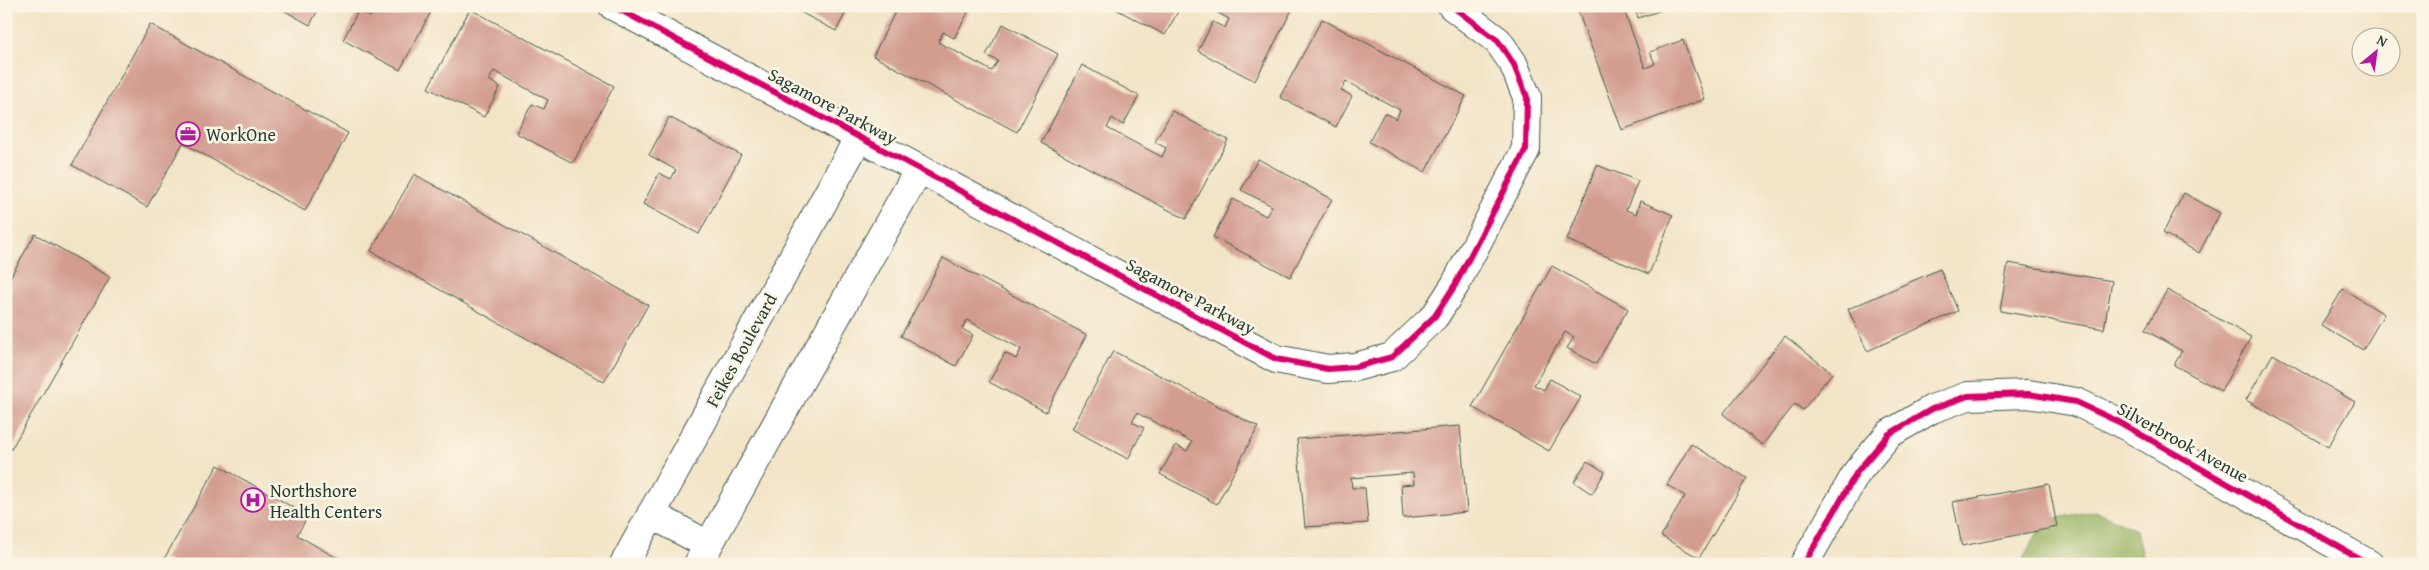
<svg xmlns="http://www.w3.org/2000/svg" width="2429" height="570" font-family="'Gentium Book Plus',serif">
<rect width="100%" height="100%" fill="#fcf5e5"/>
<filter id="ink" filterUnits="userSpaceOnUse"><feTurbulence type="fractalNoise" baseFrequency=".02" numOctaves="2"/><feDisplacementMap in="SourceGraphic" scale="10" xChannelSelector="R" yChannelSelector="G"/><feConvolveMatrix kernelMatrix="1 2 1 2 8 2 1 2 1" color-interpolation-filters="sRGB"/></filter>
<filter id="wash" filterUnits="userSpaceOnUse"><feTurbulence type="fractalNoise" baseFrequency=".0096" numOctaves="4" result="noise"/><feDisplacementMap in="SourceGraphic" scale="20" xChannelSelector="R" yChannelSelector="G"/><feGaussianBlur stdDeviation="1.12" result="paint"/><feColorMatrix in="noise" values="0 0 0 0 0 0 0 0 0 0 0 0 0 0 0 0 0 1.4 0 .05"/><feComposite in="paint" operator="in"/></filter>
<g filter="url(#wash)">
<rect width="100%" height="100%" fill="#f2e4c7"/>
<path fill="#99b567" stroke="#5c794e" d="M2096,511l40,19 8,34h-124l25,-44z"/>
<g id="blocks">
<path fill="#d29c8f" d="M276,6h44l-10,19z
M372,6h62l-34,64 -57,-30 15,-29 12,6 5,-9z
M789,6h60l-13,25z
M898,6h67l5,3 -16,29 -11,-6 -5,10 54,29 6,-10 -12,-6 17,-31 55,30 -41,78 -144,-76z
M1110,6h71l-16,29z
M1206,6h88l-39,75 -57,-30 15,-29 12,6 4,-9z
M1576,6h57l-9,4 21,58 10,-4 -5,-12 33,-12 22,59 -83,31z
M1634,6h37v1l-33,11z
M470,9l144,77 -41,77 -57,-30 16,-29 12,5 4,-9 -54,-29 -5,9 11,7 -16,30 -56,-29z
M1322,19l144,77 -41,76 -56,-30 15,-29 12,6 4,-9 -54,-29 -5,9 11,6 -16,31 -56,-30z
M150,24l198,109 -43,78 -122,-68 -36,64 -75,-42z
M1082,65l57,31 -16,29 -11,-7 -5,10 55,29 4,-9 -11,-6 17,-31 56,29 -42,79 -145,-76z
M669,117l72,38 -42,79 -56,-30 16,-31 12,6 5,-9 -27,-15z
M1258,159l74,40 -42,78 -77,-40 20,-38 33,17 6,-10 -31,-16z
M1597,165l41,16 -12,29 10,4 4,-13 33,14 -24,59 -82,-34z
M414,174l234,131 -44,77 -233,-131z
M2184,193l36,20 -21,40 -36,-20z
M35,234l75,43 -104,181v-173z
M943,258l144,77 -41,77 -57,-30 16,-29 11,6 5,-10 -54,-29 -5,9 11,6 -17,31 -55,-30z
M2008,263l104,18 -8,48 -104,-18z
M1552,266l76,43 -32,55 -29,-16 7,-11 -9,-5 -31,53 10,5 6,-11 31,18 -32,54 -77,-44z
M1940,269l18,42 -91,40 -19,-42z
M2343,289l41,25 -21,36 -42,-25z
M2167,290l84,47 -30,54 -47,-26 8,-14 -37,-21z
M1785,336l47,37 -29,37 -8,-6 -33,41 -39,-31z
M1113,351l145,76 -41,77 -57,-30 16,-29 11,6 5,-9 -55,-29 -5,9 12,6 -16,31 -56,-30z
M2273,354l82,48 -27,45 -82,-47z
M1460,426l7,86 -64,6 -2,-33 13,-1 -1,-11 -62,5 1,10h13l3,35 -63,4 -8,-88z
M1691,444l56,34 -48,80 -38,-22 24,-40 -18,-11z
M1587,461l18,11 -13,22 -18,-12z
M218,465l90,51 -11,19 50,29h-174l-9,-5z
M2049,484l8,43 -95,19 -9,-44z"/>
</g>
</g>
<g filter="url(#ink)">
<use href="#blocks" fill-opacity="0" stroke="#3f564a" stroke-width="1"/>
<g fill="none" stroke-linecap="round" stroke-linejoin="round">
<g stroke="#3f564a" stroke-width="30">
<path id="minor" d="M613,6l663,353 52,10 27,-2 37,-10 43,-41 20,-31 71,-136 1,-52 -14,-34 -15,-22 -46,-35
M651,514l57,31
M624,564l235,-427
M698,564l221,-395
M1804,564l53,-92 32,-38 43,-25 36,-13 60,-2 48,8 43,20 250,142"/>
</g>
<use href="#minor" stroke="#fff" stroke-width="28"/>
<g stroke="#fcf5e5" stroke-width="9">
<path id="cycleway" d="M613,6l663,353 52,10 27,-2 37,-10 43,-41 20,-31 71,-136 1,-52 -14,-34 -15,-22 -46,-35
M1804,564l53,-92 32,-38 43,-25 36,-13 60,-2 48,8 43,20 250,142"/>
</g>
<use href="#cycleway" stroke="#d6006c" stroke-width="6"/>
</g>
</g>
<defs>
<g id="office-ring" transform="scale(1.25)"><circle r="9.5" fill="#fcf5e5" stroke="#b5179e" stroke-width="1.5"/><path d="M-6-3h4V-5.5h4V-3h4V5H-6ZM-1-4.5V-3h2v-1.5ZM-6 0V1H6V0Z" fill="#b5179e"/></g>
<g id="hospital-ring" transform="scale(1.25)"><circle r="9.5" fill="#fcf5e5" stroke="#b5179e" stroke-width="1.5"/><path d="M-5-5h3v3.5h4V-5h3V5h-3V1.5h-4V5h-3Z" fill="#b5179e"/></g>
</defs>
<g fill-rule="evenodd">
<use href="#office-ring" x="188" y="134"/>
<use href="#hospital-ring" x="253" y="500"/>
</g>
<g text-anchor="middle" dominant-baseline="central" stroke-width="5" stroke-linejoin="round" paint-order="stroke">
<g font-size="18" fill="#1f3d34" stroke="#fcf5e5">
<text transform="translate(833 106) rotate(28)">Sagamore Parkway</text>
<text transform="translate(1191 296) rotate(28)">Sagamore Parkway</text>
<text transform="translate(741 350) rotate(-61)">Feikes Boulevard</text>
<text transform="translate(2183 442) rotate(29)">Silverbrook Avenue</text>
</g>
<g font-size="18" fill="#1f3d34" stroke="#fcf5e5" text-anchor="start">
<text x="206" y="134">WorkOne</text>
<text x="270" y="490">Northshore<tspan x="270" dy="21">Health Centers</tspan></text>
</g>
</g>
<rect width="2429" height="570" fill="none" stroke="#fcf5e5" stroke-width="25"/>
<g transform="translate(2376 52) rotate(29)"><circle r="24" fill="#fcf5e5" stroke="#a4ab9e"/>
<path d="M0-4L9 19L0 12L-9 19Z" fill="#b5179e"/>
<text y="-8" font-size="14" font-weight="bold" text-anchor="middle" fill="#1f3d34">N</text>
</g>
</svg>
